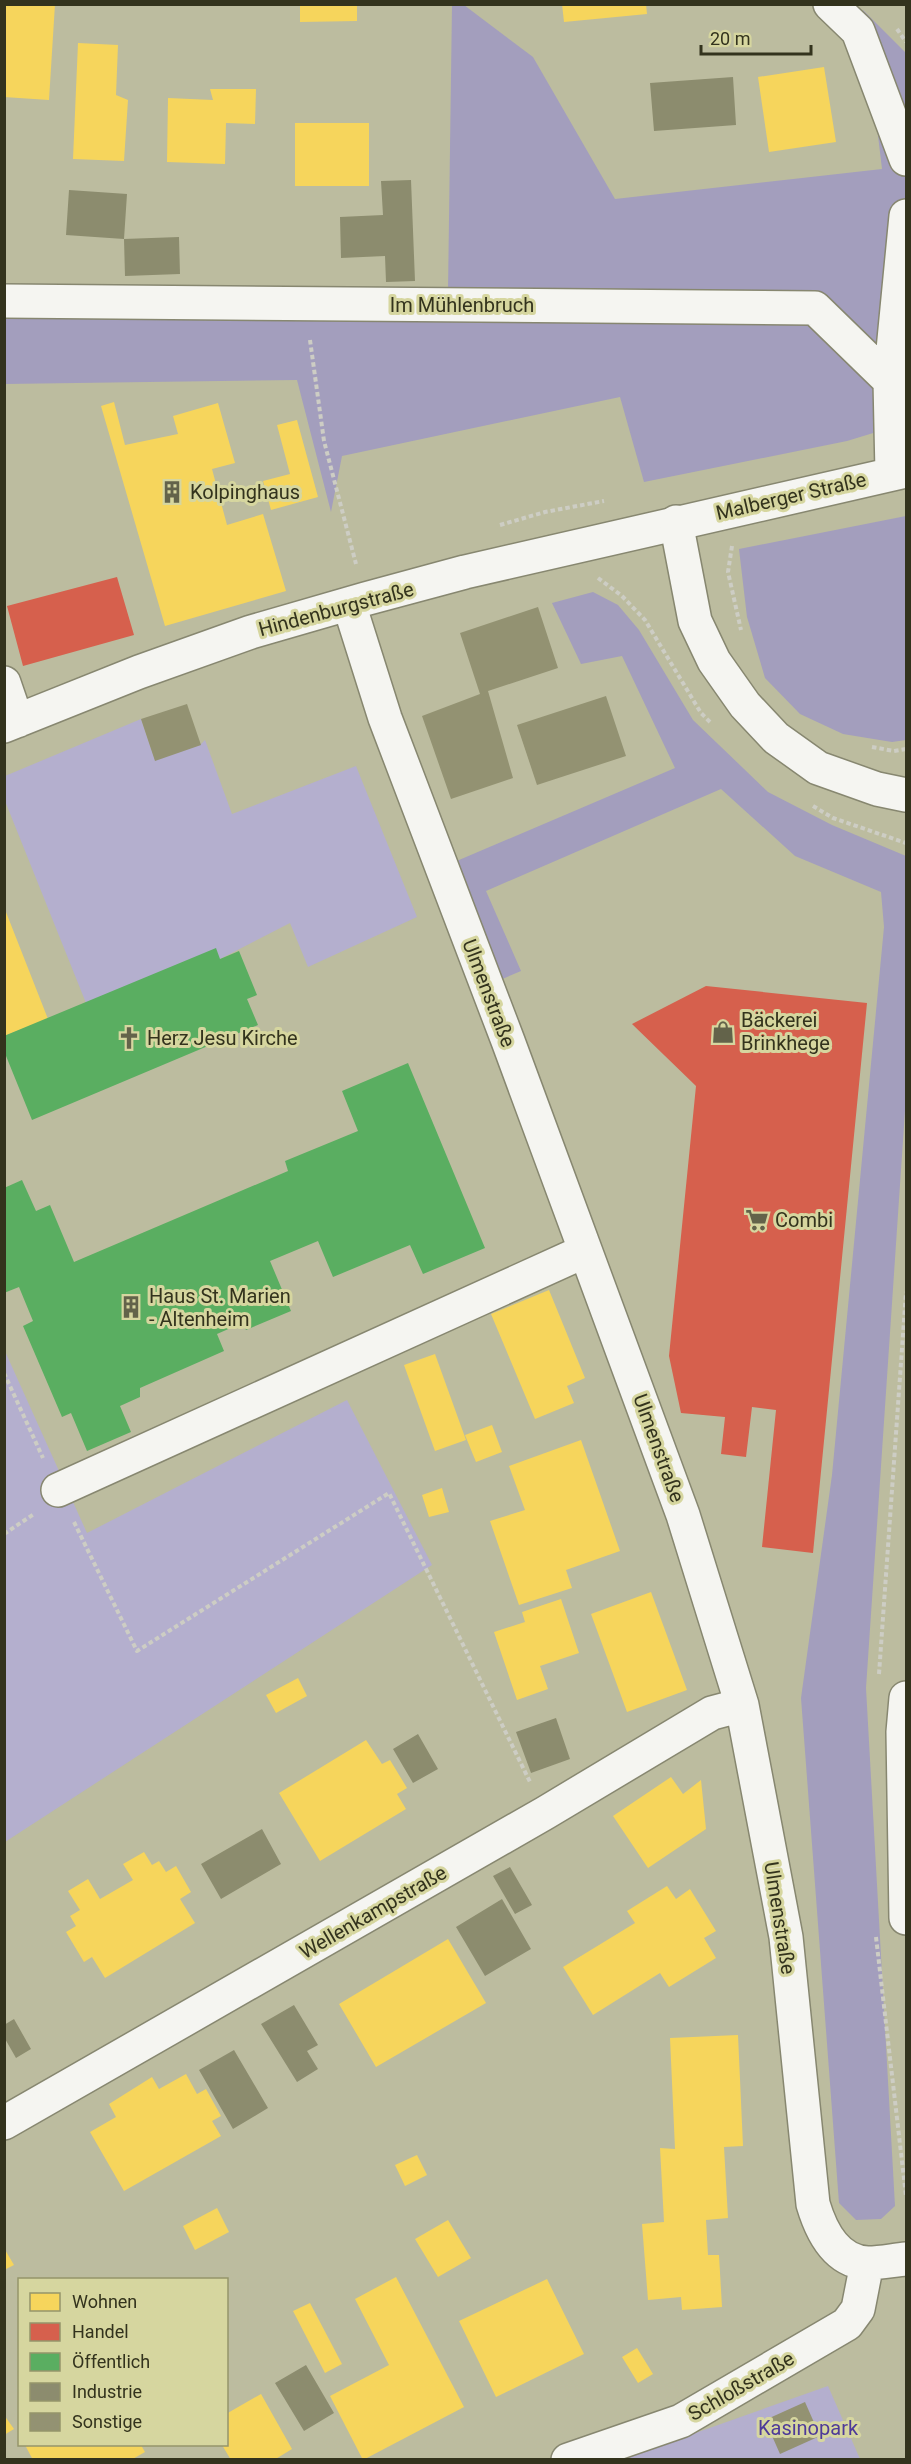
<svg xmlns="http://www.w3.org/2000/svg" width="911" height="2464" font-family="Roboto,sans-serif">
<rect width="100%" height="100%" fill="#bcbc9f"/>
<path fill="#b4afce" d="M141,719l14,41 45,-15 5,-5 27,74 124,-48 61,151 -109,50 -18,-44 -70,36 -134,44 -81,-202v-25z
M4,1349l83,184 260,-133 85,165 -427,277z
M828,2386l32,73 -241,1z"/>
<path fill="#a39ebd" d="M452,5h12l69,52 82,142 267,-30 -19,-159 43,43v370l-59,18 -203,41 -24,-85 -278,59 -11,56 -34,-132 -292,4 -1,-66 438,-6 6,-21z
M906,516v224l-14,2 -49,-8 -43,-20 -35,-36 -18,-61 -8,-68z
M593,592l25,13 21,25 54,90 75,72 64,33 74,31v240l-40,592 29,518 -14,13 -25,1 -17,-17 -38,-505 31,-223 52,-548 -3,-35 -86,-36 -74,-67 -235,102 35,80 -21,9 -48,-117 223,-95 -53,-112 -41,8 -29,-61z"/>
<path fill="#f6d55c" d="M4,4h51l-6,96 -45,-3z
M300,4h57v17l-57,1z
M562,4h84l1,10 -83,8z
M78,43l40,2 -2,50 12,5 -4,61 -51,-2z
M824,67l12,75 -67,10 -11,-75z
M210,89h46l-1,35 -29,-1 -1,41 -58,-2 1,-64 45,2z
M295,123h74v63h-74z
M114,402l11,43 53,-11 -5,-18 45,-13 17,60 -23,6 15,56 36,-11 23,77 -121,35 -64,-220z
M297,420l21,77 -47,13 -8,-29 27,-7 -13,-49z
M4,907l44,112 -44,17z
M549,1290l36,88 -18,8 7,17 -39,16 -44,-105z
M435,1354l31,86 -31,11 -31,-86z
M492,1425l10,27 -26,10 -11,-27z
M581,1440l39,111 -54,19 6,18 -53,17 -29,-84 35,-11 -16,-44z
M442,1488l7,24 -20,5 -7,-22z
M651,1592l36,98 -60,22 -36,-98z
M561,1599l18,54 -39,13 8,23 -31,11 -23,-68 31,-10 -3,-10z
M298,1678l9,18 -31,17 -10,-18z
M366,1740l16,24 8,-4 17,28 -10,6 9,15 -86,52 -41,-68z
M671,1777l12,17 18,-14 5,49 -58,39 -35,-52z
M144,1852l8,13 7,-4 7,11 10,-6 15,26 -11,7 15,24 -90,55 -13,-21 -8,5 -18,-30 10,-6 -6,-10 10,-6 -12,-19 20,-12 12,20 33,-19 -10,-16z
M667,1886l9,13 14,-10 26,42 -12,7 12,20 -47,29 -9,-14 -67,42 -30,-48 72,-44 -8,-12z
M448,1939l38,64 -110,64 -37,-63z
M738,2035l5,111 -19,1 4,71 -22,2 2,35h11l3,52 -40,3 -1,-13 -33,3 -6,-76 22,-2 -4,-74 15,1 -5,-111z
M186,2074l11,20 9,-5 15,27 -9,5 9,15 -97,55 -34,-59 26,-15 -7,-13 43,-27 7,12z
M417,2155l10,20 -22,11 -10,-21z
M217,2208l12,24 -34,18 -12,-24z
M448,2220l23,38 -33,19 -23,-38z
M4,2248l10,17 -10,5z
M396,2277l68,130 -101,53 -33,-64 59,-31 -34,-66z
M547,2279l37,75 -88,43 -37,-76z
M310,2303l32,61 -17,9 -32,-62z
M637,2348l16,26 -15,9 -16,-26z
M261,2394l31,55 -18,11h-43l-9,-15h4v-31z
M4,2415l10,14 -10,6z
M25,2445h116l4,7 -14,8h-98z"/>
<path fill="#d6604d" d="M117,577l17,58 -111,31 -16,-60z
M706,986l161,17 -54,550 -51,-6 14,-137 -24,-3 -6,50 -25,-3 4,-37 -44,-4 -12,-57 27,-270 -64,-62z"/>
<path fill="#5aae61" d="M216,948l4,11 19,-8 18,44 -10,4 11,26 -226,95 -28,-69v-15z
M408,1063l77,185 -62,26 -13,-29 -77,32 -15,-36 -48,20 21,50 -45,19 -4,-7 -25,11 7,17 -84,37v9l-20,9 11,26 -44,19 -16,-38 -9,4 -39,-91 10,-5 -14,-34 -15,6v-105l18,-8 14,31 14,-6 24,57 214,-91 -3,-10 73,-30 -16,-40z"/>
<path fill="#8c8c6e" d="M733,77l3,48 -82,6 -4,-48z
M411,180l4,101 -29,1 -1,-26 -44,2 -1,-41 43,-2 -2,-34z
M69,190l58,4 -3,45 -58,-4z
M179,237l1,37 -55,2 -1,-37z
M556,1718l14,41 -39,14 -15,-41z
M418,1734l20,35 -25,14 -20,-34z
M262,1829l19,35 -60,35 -20,-35z
M510,1867l22,38 -17,9 -22,-38z
M502,1899l29,50 -46,27 -29,-49z
M294,2005l24,40 -11,6 11,18 -21,13 -36,-58z
M14,2019l17,30 -15,9 -12,-21v-12z
M234,2050l34,58 -35,21 -34,-59z
M306,2365l28,48 -30,18 -29,-48z"/>
<path fill="#939272" d="M538,607l20,61 -70,23 25,87 -62,21 -29,-83 58,-22 -20,-61z
M606,696l20,60 -89,29 -20,-60z
M187,704l14,41 -46,16 -14,-42z
M805,2402l15,34 -40,18 -15,-34z"/>
<g fill="none" stroke-linecap="round" stroke-linejoin="round">
<g stroke="#878770" stroke-width="36">
<path id="minor" d="M830,4l28,27 48,128
M4,301l811,7 75,73
M892,473l-2,-92 16,-165
M349,604l36,114 123,323 175,474 59,190 44,232 27,267c8,27 23,58 55,59 13,0 26,-3 38,-4
M4,683l13,38
M4,726l135,-54 112,-40 114,-33 100,-27 441,-101
M58,1490l527,-239
M4,2123l541,-310 167,-100 30,-8
M568,2460l113,-39 166,-97 11,-15 9,-46"/>
</g>
<g stroke="#878770" stroke-width="36">
<path id="major" d="M676,522l19,99 19,40 31,44 31,33 42,30 59,21 29,6
M906,1698l-3,34 3,186"/>
</g>
<path stroke="#cdcdc4" stroke-width="4" stroke-dasharray="4.5 3" stroke-linecap="butt" d="M897,29l9,13
M310,340l14,101 32,123
M500,525l45,-13 59,-11
M732,546l-4,26 13,58
M598,578l24,18 23,24 56,93 11,11
M872,747l22,4 12,-2
M813,806l20,12 73,25
M4,1373l39,85
M74,1522l63,129 252,-158 141,289
M4,1534l30,-20
M879,1674l27,-382
M876,1937l30,259"/>
<use href="#minor" stroke="#f5f5f1" stroke-width="33"/>
<use href="#major" stroke="#f5f5f1" stroke-width="33"/>
</g>
<defs>
<g id="building-bare" transform="scale(1.8)"><path d="M-4-6H4V6H1V3H-1V6H-4ZM-2.5-4.3h1.7v1.8h-1.7ZM.8-4.3h1.7v1.8H.8ZM-2.5-1h1.7V.8h-1.7ZM.8-1h1.7V.8H.8Z" fill="#63634a" stroke="#d6d69f" stroke-width="2.5" paint-order="stroke"/></g>
<g id="shop-bare" transform="scale(1.8)"><path d="M-5-2.5h2.3a2.7 3.5 0 0 1 5.4 0H5L5.5 6h-11ZM-1.5-2.5h3a1.5 2.3 0 0 0-3 0Z" fill="#63634a" stroke="#d6d69f" stroke-width="2.5" paint-order="stroke"/></g>
<g id="church-bare" transform="scale(1.8)"><path d="M-1.2-6h2.4v3.5h3.3v2.4h-3.3V6h-2.4V-.1h-3.3v-2.4h3.3Z" fill="#63634a" stroke="#d6d69f" stroke-width="2.5" paint-order="stroke"/></g>
<g id="supermarket-bare" transform="scale(1.8)"><path d="M-6-5.5h2.5l.6 2H6L4.5 2H-2.5L-4.4-4H-6ZM-1.5 3.2a1.3 1.3 0 1 0 .1 0ZM3 3.2a1.3 1.3 0 1 0 .1 0Z" fill="#63634a" stroke="#d6d69f" stroke-width="2.5" paint-order="stroke"/></g>
</defs>
<g fill-rule="evenodd">
<use href="#building-bare" x="172" y="492"/>
<use href="#shop-bare" x="723" y="1032"/>
<use href="#church-bare" x="129" y="1038"/>
<use href="#supermarket-bare" x="757" y="1220"/>
<use href="#building-bare" x="131" y="1307"/>
</g>
<g text-anchor="middle" dominant-baseline="central" stroke-width="6" stroke-linejoin="round" paint-order="stroke">
<g font-size="20" fill="#33331d" stroke="#d6d69f">
<text x="462" y="305">Im Mühlenbruch</text>
<text transform="translate(791 496) rotate(-13)">Malberger Straße</text>
<text transform="translate(336 609) rotate(-15)">Hindenburgstraße</text>
<text transform="translate(489 993) rotate(69)">Ulmenstraße</text>
<text transform="translate(659 1448) rotate(70)">Ulmenstraße</text>
<text transform="translate(373 1912) rotate(-30)">Wellenkampstraße</text>
<text transform="translate(780 1918) rotate(81)">Ulmenstraße</text>
<text transform="translate(741 2386) rotate(-30)">Schloßstraße</text>
</g>
<g font-size="20" fill="#33331d" stroke="#d6d69f" text-anchor="start">
<text x="190" y="492">Kolpinghaus</text>
<text x="741" y="1020">Bäckerei<tspan x="741" dy="23">Brinkhege</tspan></text>
<text x="147" y="1038">Herz Jesu Kirche</text>
<text x="775" y="1220">Combi</text>
<text x="149" y="1296">Haus St. Marien<tspan x="149" dy="23">- Altenheim</tspan></text>
</g>
<g font-size="20" fill="#4e3a98" stroke="#d6d69f">
<text x="808" y="2428">Kasinopark</text>
</g>
</g>
<rect width="911" height="2464" fill="none" stroke="#33331d" stroke-width="12"/>
<rect x="18" y="2278" width="210" height="168" fill="#d6d69f" stroke="#95956b" stroke-width="1.5"/>
<rect x="30" y="2293" width="30" height="18" fill="#f6d55c" stroke="#95956b" stroke-width="1.5"/>
<text x="72" y="2308" font-size="18" fill="#33331d">Wohnen</text>
<rect x="30" y="2323" width="30" height="18" fill="#d6604d" stroke="#95956b" stroke-width="1.5"/>
<text x="72" y="2338" font-size="18" fill="#33331d">Handel</text>
<rect x="30" y="2353" width="30" height="18" fill="#5aae61" stroke="#95956b" stroke-width="1.5"/>
<text x="72" y="2368" font-size="18" fill="#33331d">Öffentlich</text>
<rect x="30" y="2383" width="30" height="18" fill="#8c8c6e" stroke="#95956b" stroke-width="1.5"/>
<text x="72" y="2398" font-size="18" fill="#33331d">Industrie</text>
<rect x="30" y="2413" width="30" height="18" fill="#939272" stroke="#95956b" stroke-width="1.5"/>
<text x="72" y="2428" font-size="18" fill="#33331d">Sonstige</text>
<path d="M701 45v9h110v-9" fill="none" stroke="#33331d" stroke-width="3"/>
<text x="710" y="45" font-size="18" fill="#33331d" stroke="#d6d69f" stroke-width="4.5" paint-order="stroke">20 m</text>
</svg>
